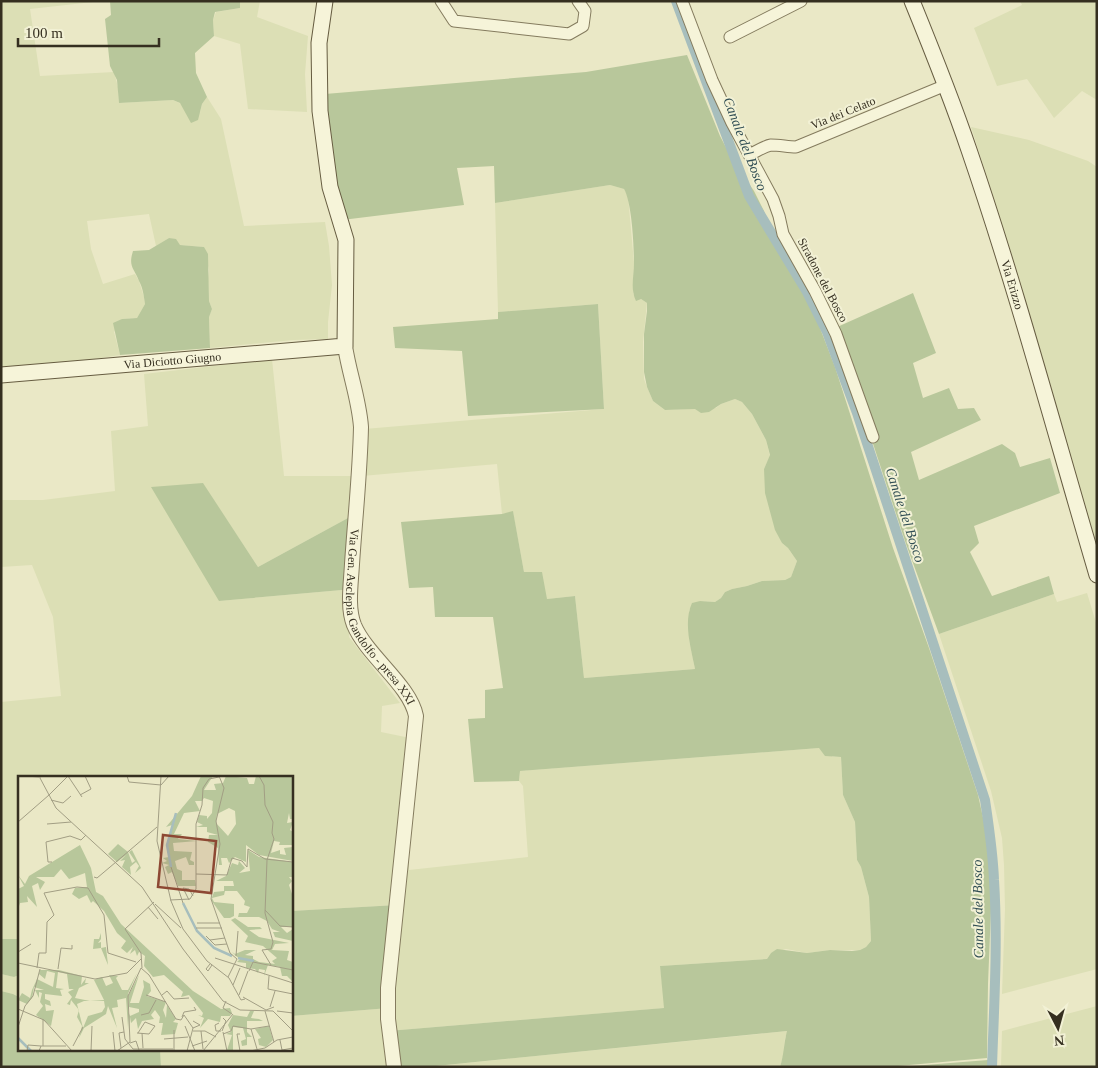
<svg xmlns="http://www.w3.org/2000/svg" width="1098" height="1068" font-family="Georgia,serif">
<rect width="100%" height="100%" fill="#eae8c6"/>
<path fill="#dcdfb5" d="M1,1h101l-72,8 10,67 74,-4 4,15 1,16 54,-3 27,13 2,-9 5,-7 14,22 23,107 81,-4 4,24 3,39 -4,37v17l-34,1 -84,8 -1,-32 3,-7 -3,-8 -1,-23 1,-8 -5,-23 -24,-2 -11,-7 -13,8 -7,-32 -62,7 4,28 12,35 32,-10 4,7 5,16 1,7 -8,14 -15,1 -8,13 6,23 -63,10 -56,3z
M240,1h20l-3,16 51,19 -3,38 2,38 -59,-3 -8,-65 -26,-8 -1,-16 3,-8 24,-4z
M1020,1h77v99l-15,-9 -28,27 -27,-39 -30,7 -23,-58 48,-23z
M971,127l58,13 59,21 9,6v397l-96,-343z
M610,185l14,4 4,7 6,67 -1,31 14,9 -4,39 1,37 3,8 6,14 12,9 51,-2 5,-4 14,-5 7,3 10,12 14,26 4,16 -6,13 18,74 6,5 9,13 -6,16 -6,3 -23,1 -15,5 -15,3 -7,3 -4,6 -6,4 -15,-1 -11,9v30l6,29 -111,9 -9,-82 -28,3 -23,-27 -11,-60 -11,2 -5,-50 -135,12 -3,36 -101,55 -55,-83 16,117 134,-12 -4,48 51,66 -18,3 -1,26 34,7 -6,83v48l119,-13 -5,-71 -4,-5 1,-10 299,-23 14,9h8l2,38 12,27 2,38 4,7 8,30 2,44 -5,6 -6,3h-30l-23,3 -21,-4 -15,4 -4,6 -107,7 5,42 -277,23 6,36h-233l-1,-18h131v-33l98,-8 8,-103 -106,6v-134h-272v166l-2,-4h-16v-237l60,-6 -8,-79 -21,-52 -31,2v-67h42l72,-9 -4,-60 37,-5 -4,-52 128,-15 12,117h78l2,-47 240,-20 -6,-105 -100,8 -3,-109z
M1087,593l10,33v343l-95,25 3,-85 -1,-44 -2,-27 -11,-47 -52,-157 115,-40 3,8z
M1,974l13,3 5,-2v22l-6,-3 -12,-3z
M1097,1006v61h-96l1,-36z
M788,1031l-3,7 -1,15 -4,14h-354z"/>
<path fill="#b8c79b" d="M110,1h130v7l-25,4 -2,8 1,16 -19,17 1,20 11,24 -5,7 -4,16 -7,3 -11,-20 -7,-3 -54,3 -2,-23 -7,-14 -5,-47 6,-4z
M687,55l33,81 12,23 22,32 10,20 14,40 23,36 17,36 17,44 58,181 36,100 49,147 10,45 2,26 1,43 -3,75 -1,74 -100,9h-107c4,-12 4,-25 7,-36l-361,36h-32l-6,-36 276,-23 -4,-42 107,-7 4,-6 6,-4 30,4 23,-3 22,1 8,-1 6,-3 5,-6 -2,-44 -8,-30 -4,-7 -2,-38 -12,-27 -2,-38 -16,-1 -6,-8 -299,23 -1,10 -45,1 -6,-63 17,-1v-28l18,-2 -10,-71h-58l-2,-30 -24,1 -8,-66 101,-8 11,-3 11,61h18l5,27 28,-3 9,82 111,-9c-4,-21 -12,-46 -3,-66l8,-2 15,1 6,-4 4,-6 7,-3 15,-3 15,-5 23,-1 6,-3 6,-16 -9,-13 -6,-5 -7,-13 -10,-37 -1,-24 6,-14 -4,-15 -14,-26 -10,-12 -7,-3 -14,5 -12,8 -8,1 -6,-4 -30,1 -12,-9 -6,-14 -3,-15v-38l3,-23v-8l-6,-4 -5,2c-6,-12 -2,-25 -2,-38 0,-17 -2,-60 -10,-74l-14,-4 -115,18 -1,-37 -37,2 7,37 -122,15 -17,-126 261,-22z
M169,238l7,1 4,6 24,2 4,7 1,47 3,8 -3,8 1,31 -90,7 -7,-32 9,-4 15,-1 8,-14c-1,-7 -2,-16 -6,-23 -5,-13 -11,-14 -6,-30l16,-1z
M913,293l23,60 -23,10 10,35 26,-10 9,21 16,-1 7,12 -70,32 8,28 83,-36 13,9 5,14 30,-9 10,35 -86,33 5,17 -9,9 22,44 57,-20 5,18 -115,40 -33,-90 -71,-216z
M598,304l6,105 -136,7 -6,-65 -67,-3 -2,-21 105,-8v-7z
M203,483l55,84 101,-55 -6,77 -134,12 -68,-114z
M397,905l-8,103 -98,8v-105z
M1,939h16l2,4v32l-5,2 -13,-3z
M1,991l12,3 6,3v52h141l1,18h-160z
M988,1060v7h-88z"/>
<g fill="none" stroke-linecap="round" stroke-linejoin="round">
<path stroke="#a7bebd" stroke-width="10" d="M676,1l73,195 58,96 20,40 30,81 128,387c4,27 8,53 9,80 4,62 0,125 -2,187"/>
<g stroke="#847b5e" stroke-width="13">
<path id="minor" d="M441,1l13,20 115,13 14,-8 2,-15 -7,-10
M682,1l30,79 20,43 41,76 6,17 4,18 32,57 21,43 37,103
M730,37l71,-36
M749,155c7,-3 15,-9 22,-10 9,0 17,2 25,2l150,-62"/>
</g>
<g stroke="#847b5e" stroke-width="16">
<g id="tertiary">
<path id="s1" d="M345,346c4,27 14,53 16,81 -1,46 -6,92 -9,137 -1,20 -5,43 2,61 13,31 56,60 62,91l-28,272v31l6,48"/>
</g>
</g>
<g stroke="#665c41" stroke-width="17">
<g id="secondary">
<path id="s2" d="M912,1c20,49 40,99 57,149 48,140 86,283 128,425"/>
<path id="s3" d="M1,375l344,-29 1,-106 -16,-53 -10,-76 -1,-68 6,-42"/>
</g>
</g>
<use href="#minor" stroke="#f6f4d9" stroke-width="11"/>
<use href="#tertiary" stroke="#f6f4d9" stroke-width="14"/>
<use href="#secondary" stroke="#f6f4d9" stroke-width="15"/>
</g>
<g text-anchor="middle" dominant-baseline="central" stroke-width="4" stroke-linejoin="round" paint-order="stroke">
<g font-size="12" fill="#352f20" stroke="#f2f1d5">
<text transform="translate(843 113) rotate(-22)">Via dei Celato</text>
<text transform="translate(823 280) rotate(62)">Stradone del Bosco</text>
<text stroke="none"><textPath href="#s2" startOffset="301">Via Erizzo</textPath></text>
<text stroke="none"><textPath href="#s3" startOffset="172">Via Diciotto Giugno</textPath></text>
<text stroke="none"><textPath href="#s1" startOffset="282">Via Gen. Asclepia Gandolfo - presa XXI</textPath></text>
</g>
<g font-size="14" font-style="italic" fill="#314e54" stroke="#f2f1d5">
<text transform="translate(745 144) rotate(69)">Canale del Bosco</text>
<text transform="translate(905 515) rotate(72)">Canale del Bosco</text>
<text transform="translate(978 909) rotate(-91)">Canale del Bosco</text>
</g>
</g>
<g transform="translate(18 776)">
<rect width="275" height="275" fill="#eae8c6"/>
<path d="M183,0h12l-9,14h12l-2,-6 9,-1 3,-7 21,2 2,6h5l2,-8h37v43h-3l-1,-6 -2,10 6,-1 -3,8 3,2v13h-14l1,-3 -6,-1 -3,12 9,-3v4l6,1 -2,-7 9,-1v14l-34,-6 -13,-10v17l-11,-5 -6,6 -2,-5h-6l1,7h-3l-1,-17 -10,-6 1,-7h9l-11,-3v-5h-11l7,-2 -6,-3 2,-7 8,1v3l5,-6 1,-12 -9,-3 -2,3h-7l5,10 -16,2 -10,21h8l-4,5 19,2 -24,2 1,8 18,1 -2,8 4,2v3h-5l-3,-8 -11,4 2,8 5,2v9h13l1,6h-18l-6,-14 -4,2 -3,-7 4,-2 -7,-2 5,-2 -4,-3 6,-1 -2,-14 5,-18 -6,2 26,-31zM211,32l6,3 1,13 -8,12 -12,-13 1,-9zM100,68l10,8 4,11 3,-2 -6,-9 3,-2 9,18 -6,5 4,-7 -3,-4 -6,5 1,8 -9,-8 3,-7 -5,1 6,-6 -9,7 -9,-8zM62,69l11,23 5,24 7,4 18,28 72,67 28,18 9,-1 2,5 -2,3h-9l-1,6 -12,-3 -8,9 4,-10 -6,-3 4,1 1,-3 -14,-18 -8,2 2,-5 -19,-17 -11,2 -9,-11 1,-10 -6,-4 -2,4 -2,-6 -5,4 3,-7 -6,6 -6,-5 5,-7 -9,-8 -13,-22 -11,-10 -2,2 -4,-8 -8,4 -7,-5 3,-6 12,-1 -2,-14 -16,6 -8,-10 -7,8h-18l9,5 -5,8 -2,-7 -6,3 5,21 -10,-11 1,6 -8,1 -2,6v-20l6,-3 -6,-11 7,9 4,-8zM230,74l11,7 34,5v15h-4l3,4 -3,4 4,12v30h-12l6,6 6,-4v12l-18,-4 -2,-5h7l-8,-3 -5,-8 -8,-4h-21l1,-4h8l3,-6 -6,-2 1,-4 -8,-10h-12l-1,4 -12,3 2,4 20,2v12l-4,2h-6l-13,-18 3,-8 10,-1v-5h10l-1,-5h-17l10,-5 6,-13 6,2 1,-4 6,7 -6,5 11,-2zM217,142l13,9h12l2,2 -13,1 10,7 30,6 -14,1 -3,6 17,1 -2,9 6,2v20l-6,-6h-5l-2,-9 -12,-2 -4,11 1,-6 -6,-1 -1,4 -3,-4 -9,-1v-5l-9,-1 3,-3 -4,-3 -4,-4 3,2 10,-4h11l-11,5 8,1v3l6,3 16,2 -3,-3 5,-3 -14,-12 -18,-4 3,-6 -17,-16zM83,157v6l-3,4 3,-1v6l5,-1 2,18 -7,-17 -8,1 1,-10h5zM22,194h19l23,6 -1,9 5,-7 -1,5h4l-10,5 -4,10 15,3 14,-1 -10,-20 8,-3 4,9 7,-3 -4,-8 9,1 -2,2 6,12h6l9,-17 -9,21v33l-2,-29 -9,2 1,7 -6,1 5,20 -9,-22 -2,8 -22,14 -5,10 3,-12 -5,-9 2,-7 -8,-10 -1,5 -3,-1 5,-7 -4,-5 6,-3h-5l-2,-15 -9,-2 -2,16 8,1 -4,1 2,6 -17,-2v5l5,2 1,5 -6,-2 1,7 8,-1 -3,16 -15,-11 7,-9 -3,-4 2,-9 -3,-1v6l-4,-8h9l-10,-3 -2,11 -5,6 -9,-4 4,-7 8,5 2,-8 5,-11 16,8 2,-14 -8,-2 -2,8 -6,-5zM66,225h20l1,6 -3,5 -14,4 -5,12 -6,-24zM121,199l-9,28h9l5,-16 -1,-7 7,4 1,7 -4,5 19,6 -3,8 3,8 1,-13 9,14 -3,3 5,1 -3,11 -14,1 2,-12h-4l1,-6 -5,-7 -4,5 3,4 -12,2 -4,8 -2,-11 -5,5 -1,-6 -1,13 -1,-19 2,5 9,-4v-3l-10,-2 -1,-11zM232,235h4l-3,7 8,1 4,2h-16v11l5,5h-5v8l-5,1 -1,-5 5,-2 -3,-11 -10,-1v23h-6l5,-15 -6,-1 5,-2 -3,-7 5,-10 14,2zM251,250l4,14 -7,7 -7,-2 -1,-6 3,-1 -6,-9z" fill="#b8c79b" fill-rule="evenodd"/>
<path fill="none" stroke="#a7bebd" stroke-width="2.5" d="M153,91l-4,-22 9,-32M165,127l14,28 17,17 18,8M220,182l16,3M0,262l13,13"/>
<path fill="none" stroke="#a29e84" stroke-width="1" d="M6,0l17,1M50,0l14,21M109,0l2,6 32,3 8,-9M143,0l-4,65 14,60 12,28 24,32 22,17 12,22 4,-1M201,0l5,12 -8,33 4,23 -9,55 19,54 7,6 -9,18M241,0l5,9 1,20 8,17 -1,11 2,6 -7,21M22,2l16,30 86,79 41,62 40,52 17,9 33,1M31,19l19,-19M62,19l11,-6 -6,-13M33,24l12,3 8,-7M0,46l31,-27M29,48l24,-2M249,84l-2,53 8,29 -2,7 -9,1 9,15M34,86h-4l-2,-20 24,-6 11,4 5,-5M98,86l41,-35M153,91l12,36M178,98v-50l6,-19 1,-17 6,-9 10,-2M76,101l3,1 19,-16M152,124l20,-1 6,-10v-15l31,1 5,-17 10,3 5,6 1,-18 17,10 28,3M171,124l-6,-12 6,1 4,7M137,128l26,24M130,131l10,12M247,134l15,16 13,1M179,147h23M178,152h26M188,160l9,9 12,-1M192,164l15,-2M0,176l13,-8M218,180l2,-25M197,182l78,25M0,187l77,16 32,-6 14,-14M192,188l-4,5 2,2 4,-6M19,192l2,-15h7l1,-31 7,-7 -10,-22 33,-6 11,1 16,27 4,38 28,9M123,192l8,7 27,44 5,1 3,-5 9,13 -6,23M124,192l-1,-15 -16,-24 29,-27M40,193l3,-21 11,1v-4M231,195l4,-9 40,8M251,200l-1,13 25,5M215,209l7,-17M128,219l20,7M144,219l5,-4 7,8 15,-1M221,219l9,-24M225,221l23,13 8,-3M208,225l-3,7 9,6M252,231l5,-16M0,233l26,11 28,31M247,235l9,31M255,235l20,20M259,235l16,2M123,239l8,-2 7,-13M104,241l3,22 8,10h40M164,241l2,-5 12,-2 -2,-3M201,247l-4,2 1,6h5M167,250l10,25M0,251l7,-21 8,-10 7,-27M175,252l7,-3 -7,-4M233,253l6,20M175,255h12l11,6M183,255l2,18M204,255l4,-10 -3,-3M95,256l2,19M205,256l4,19M119,257l12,1 6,-8 -10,-4 -7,11M124,257l1,15M205,258l8,-3 2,-5 18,3 18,-3M222,258h-3l3,17M146,263l24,-2M262,264l2,10 11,-2M112,267l6,-2 3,9M25,270v-27M55,270l10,-19M174,270l15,-5M103,272l-2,-15 5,-1M247,272l12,-8 16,-3M9,275l1,-6 13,1M21,275l2,-5h25M73,275l1,-25M99,275l13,-9 -2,-46 13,-28M156,275v-21M185,275l30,-37M232,275l15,-3"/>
<path fill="#8d4833" fill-opacity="0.15" stroke="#8d4833" stroke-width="2.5" d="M145,59l53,6 -5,52 -53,-6z"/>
<rect width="275" height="275" fill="none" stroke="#352f20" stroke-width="2.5"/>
</g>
<rect width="1098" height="1068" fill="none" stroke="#352f20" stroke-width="5"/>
<g transform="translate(1058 1028) rotate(174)" stroke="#f2f1d5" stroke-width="4" paint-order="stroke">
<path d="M0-4L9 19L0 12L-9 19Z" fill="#352f20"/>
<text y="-8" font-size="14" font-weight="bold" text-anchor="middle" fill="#352f20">N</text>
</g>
<path d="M18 38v8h141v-8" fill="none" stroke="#352f20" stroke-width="2.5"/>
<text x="25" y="38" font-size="15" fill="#352f20" stroke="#f2f1d5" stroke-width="4" paint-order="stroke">100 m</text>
</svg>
